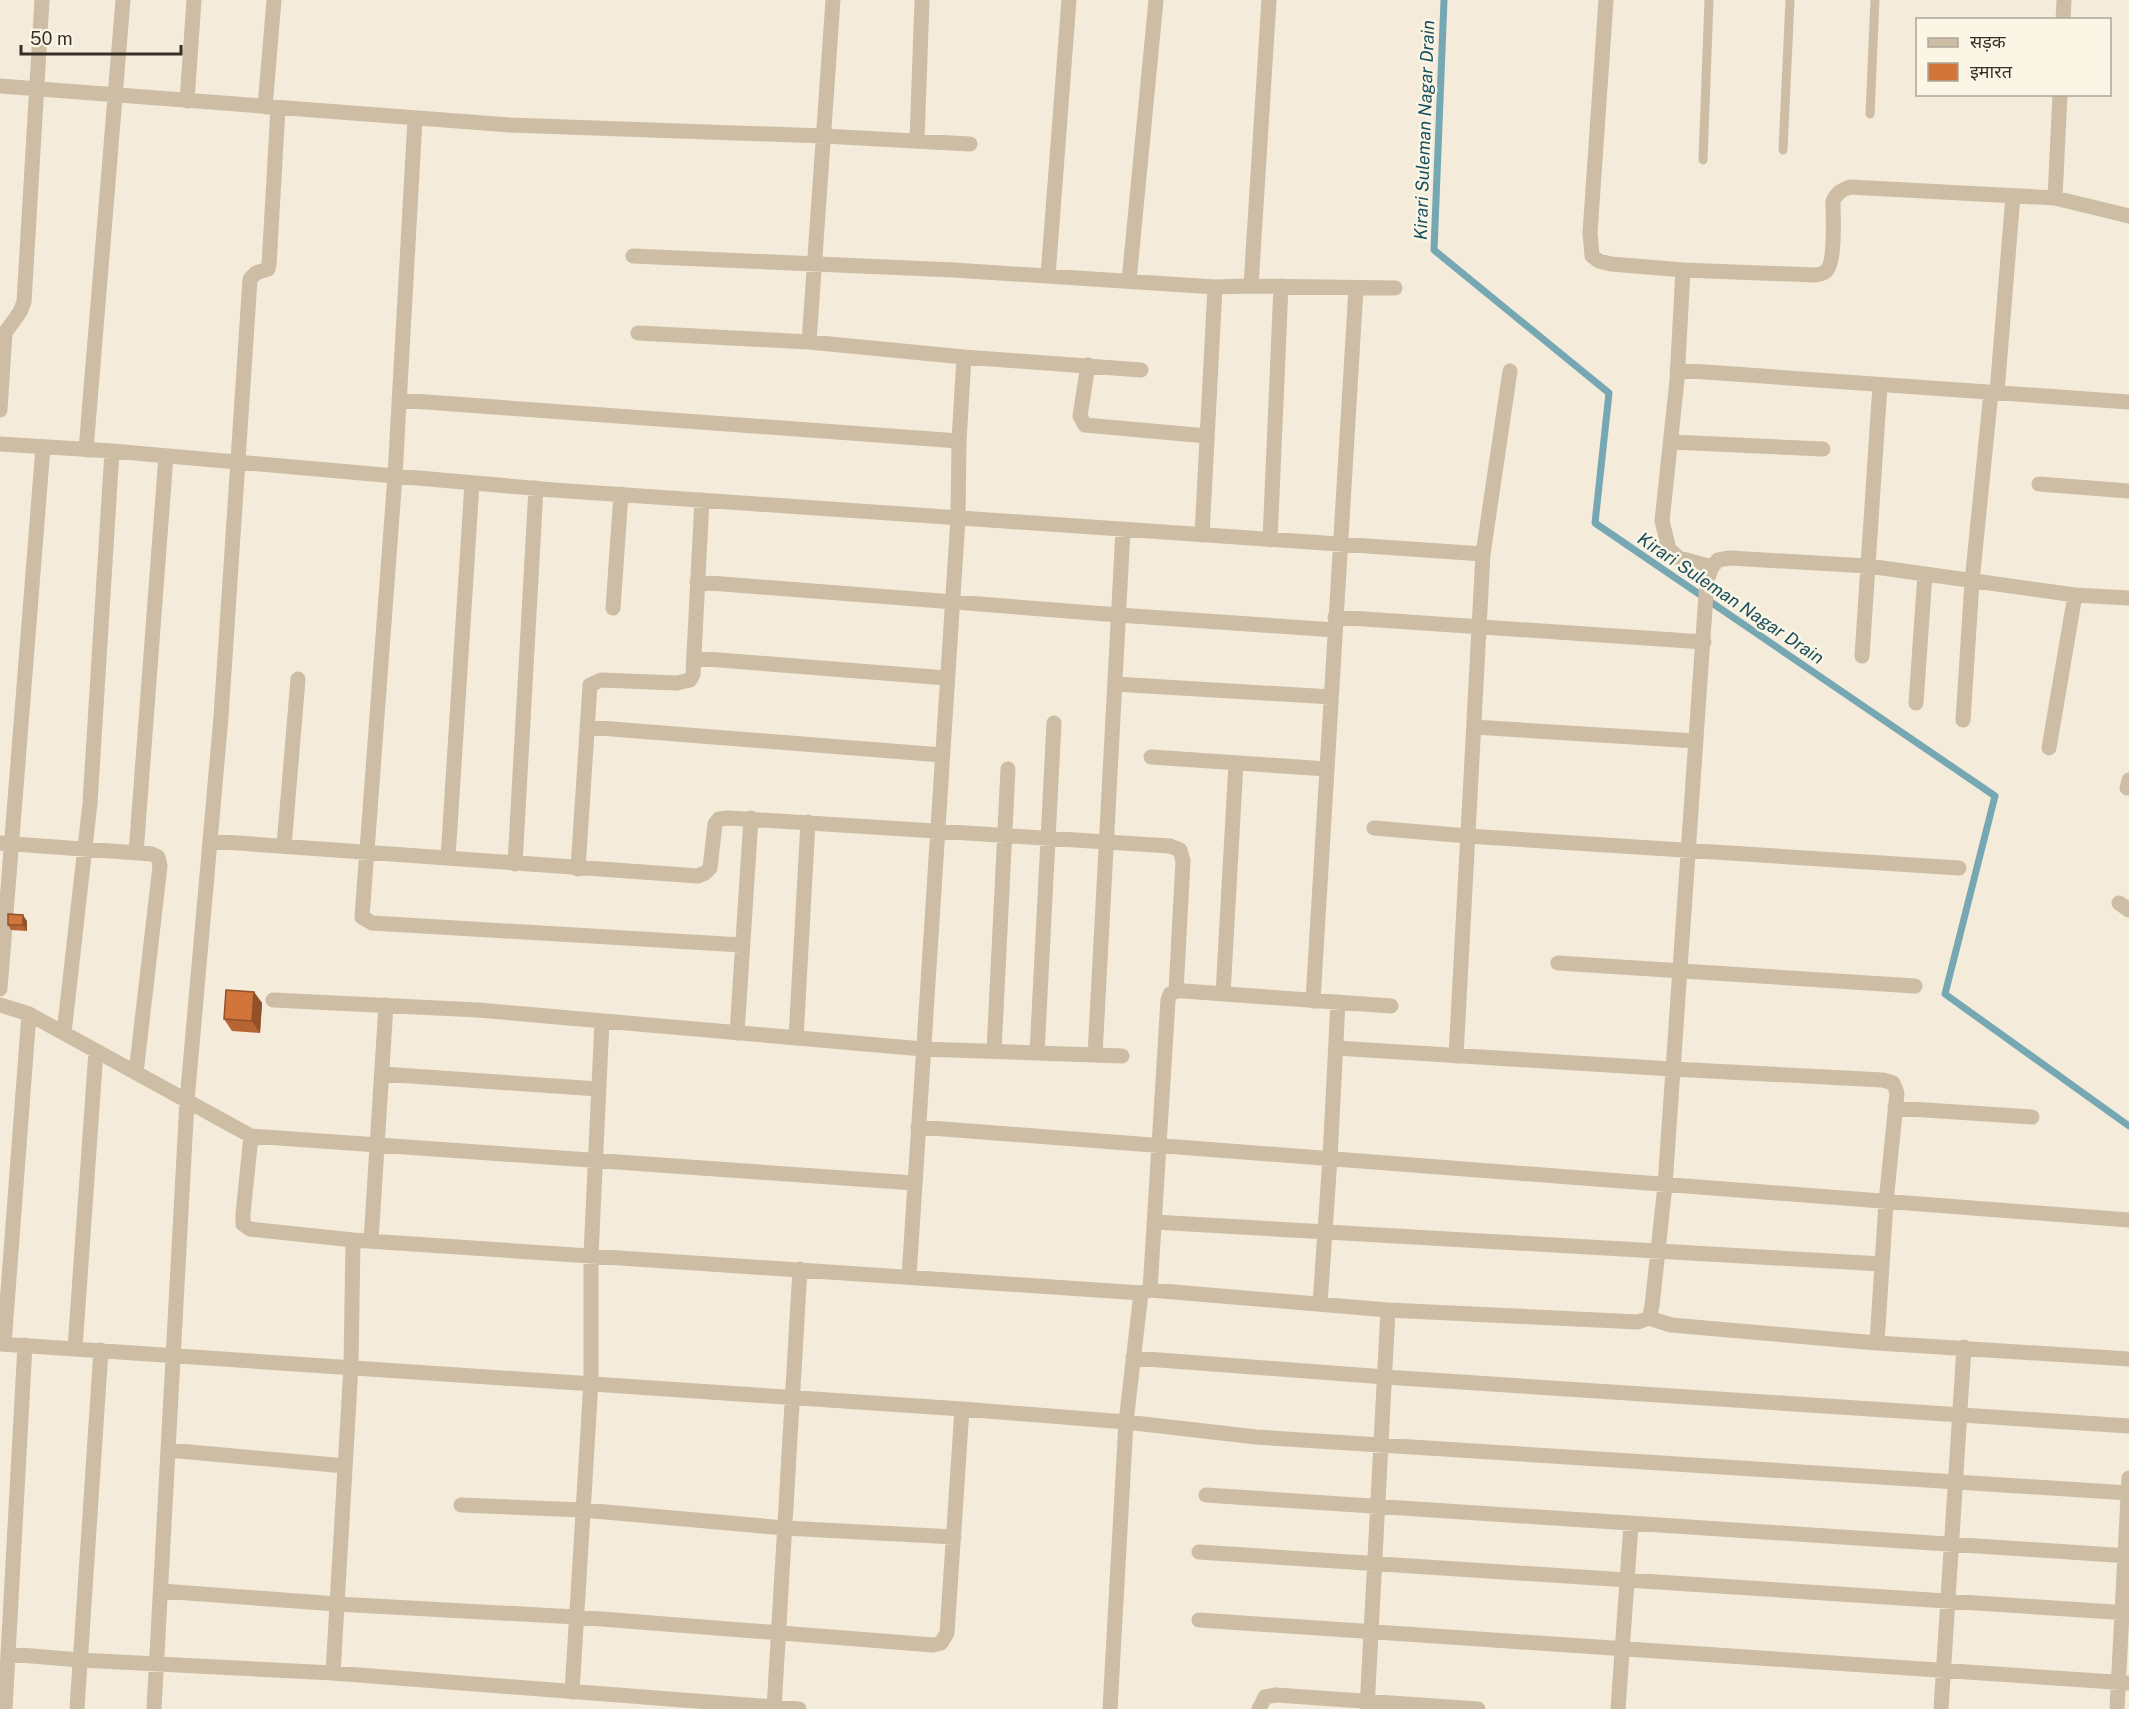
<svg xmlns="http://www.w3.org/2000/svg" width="2129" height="1709" font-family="'Public Sans','Noto Sans Devanagari',sans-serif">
<rect width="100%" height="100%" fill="#f4ebda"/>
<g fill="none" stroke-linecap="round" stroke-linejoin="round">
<path stroke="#76a8b4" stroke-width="7" d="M1444,0l-10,250 175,143 -14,130 400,273 -50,198 184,132"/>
<path stroke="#cdbda4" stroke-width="9" d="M1870,114l5,-114
M1783,150l7,-150
M1703,160l6,-160"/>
<path stroke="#cdbda4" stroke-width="15" d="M1606,0l-16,233 2,23 7,5 12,3 72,6 133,5c1,0 9,-2 9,-3 11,-7 8,-57 8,-71 4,-8 8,-11 17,-14l205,11
M2063,20l1,-20
M0,86l510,39 314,11 146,8
M2060,94l-5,104 74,18
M187,101l7,-101
M265,107l9,-107
M415,119l-20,357 -33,441 10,6 370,22
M917,141l5,-141
M633,256l321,14 261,17
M1683,270l-6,110 -15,141 7,28 10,9 33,9
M1048,276l21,-276
M1129,281l27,-281
M1251,286l144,2
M638,333l171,9 155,15 -5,84 -1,77 -49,759
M809,342l24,-342
M964,357l177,13
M1088,365l-8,51 5,9 122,11
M1677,370l452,32
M1997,392l16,-196
M399,400l560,41
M0,410l5,-77 15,-21 4,-10 18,-302
M1672,442l151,7
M0,444l112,7 442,39 929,64
M86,450l37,-450
M2039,484l90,7
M1202,535l13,-248 36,-1 18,-286
M1270,540l11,-254
M697,582l422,33 216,15
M613,608l8,-114
M1335,617l369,25
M1862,656l18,-271
M694,658l253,20
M1115,684l216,13
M1916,703l9,-129
M1963,720l9,-138 19,-190
M587,727l355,28
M1474,727l222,14
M2049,748l26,-153
M1151,757l176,12
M2127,788l2,-8
M1374,828l94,8 491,32
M210,841l488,35 7,-3 5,-5 5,-44 4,-5 10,-1 441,28 10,4 3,11 -7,130
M0,843l152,11 6,3 2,9 -24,207
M284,846l14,-167
M136,853l30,-397
M448,858l24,-375
M515,864l21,-376
M578,869l12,-184 11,-5 76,3 13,-3 3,-6 9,-174
M2119,903l10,7
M1558,963l357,23
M0,989l43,-542
M1223,994l13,-231
M273,1000l205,10 445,39 199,7
M1313,1001l43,-713
M0,1005l29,9 222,122 -8,78v10l7,5 103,11 788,53
M64,1033l26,-230 22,-352
M737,1033l14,-215
M796,1038l12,-216
M1336,1048l336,21 211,11 10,3 4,10 -11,109 -9,141
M994,1051l14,-282
M1037,1053l17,-330
M1095,1055l28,-525
M1456,1056l27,-502 27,-183
M382,1074l216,15
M1895,1108l137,9
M918,1127l1211,93
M251,1136l663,47
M1154,1222l728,42
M371,1241l15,-236
M1150,1290l18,-290 2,-6 6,-3h8l207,15
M1320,1304l10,-146 8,-156
M1649,1318l22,7 206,18 252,16
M0,1344l962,65 164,13 130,15 873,56
M4,1344l25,-330
M75,1348l21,-297
M1133,1358l252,19 744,49
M168,1450l177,16
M1206,1495l923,61
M461,1505l122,5 202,18 169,9
M1199,1552l930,61
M161,1591l176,13 239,13 357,28 8,-2 6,-10 15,-224
M1199,1620l930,63
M8,1654l72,6 253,13 466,36
M333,1673l18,-307 2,-126
M572,1692l19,-310v-127l11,-234
M5,1709l20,-364
M77,1709l24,-359
M154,1709l33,-608 34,-384 29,-438 6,-6 12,-4 1,-4 9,-157
M774,1709l26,-440
M1110,1709l16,-287 15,-129 9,-3 238,20 250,12 11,-4 3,-12 13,-121 42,-605 5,-13 6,-7 12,-2 138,8 207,29 54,3
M1259,1709l6,-12 11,-2 202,14
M1367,1709l21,-399
M1618,1709l13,-185
M1941,1709l23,-362
M2117,1709l12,-231"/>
</g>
<path fill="#b46532" d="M27,921v10l-16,-1 -3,-5z
M254,992l8,11 -2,30 -28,-2 -8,-12z"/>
<path fill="#925229" d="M23,915l4,6v10l-4,-6z
M254,992l8,11 -2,30 -8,-12z"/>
<path fill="#d1753a" stroke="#925229" stroke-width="1.5" d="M8,914l15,1v10h-15z
M226,990l28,2 -2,29 -28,-2z"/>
<g text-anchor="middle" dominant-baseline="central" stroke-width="5" stroke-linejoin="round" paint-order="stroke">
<g font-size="18" font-style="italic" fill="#184f5d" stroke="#fbf5e6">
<text transform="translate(1424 130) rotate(-88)">Kirari Suleman Nagar Drain</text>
<text transform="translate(1731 598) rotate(34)">Kirari Suleman Nagar Drain</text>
</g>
</g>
<rect x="1916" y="18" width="195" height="78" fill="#fbf5e6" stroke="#ada69a" stroke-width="1.5"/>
<rect x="1928" y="38" width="30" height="9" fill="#cdbda4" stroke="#ada69a" stroke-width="1.5"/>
<text x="1970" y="48" font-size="18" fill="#382f27">सड़क</text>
<rect x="1928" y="63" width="30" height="18" fill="#d1753a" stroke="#ada69a" stroke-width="1.5"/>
<text x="1970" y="78" font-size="18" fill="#382f27">इमारत</text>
<path d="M21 45v9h160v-9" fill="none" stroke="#382f27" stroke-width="3"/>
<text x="30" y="45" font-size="18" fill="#382f27" stroke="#fbf5e6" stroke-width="4.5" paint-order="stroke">50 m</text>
</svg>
